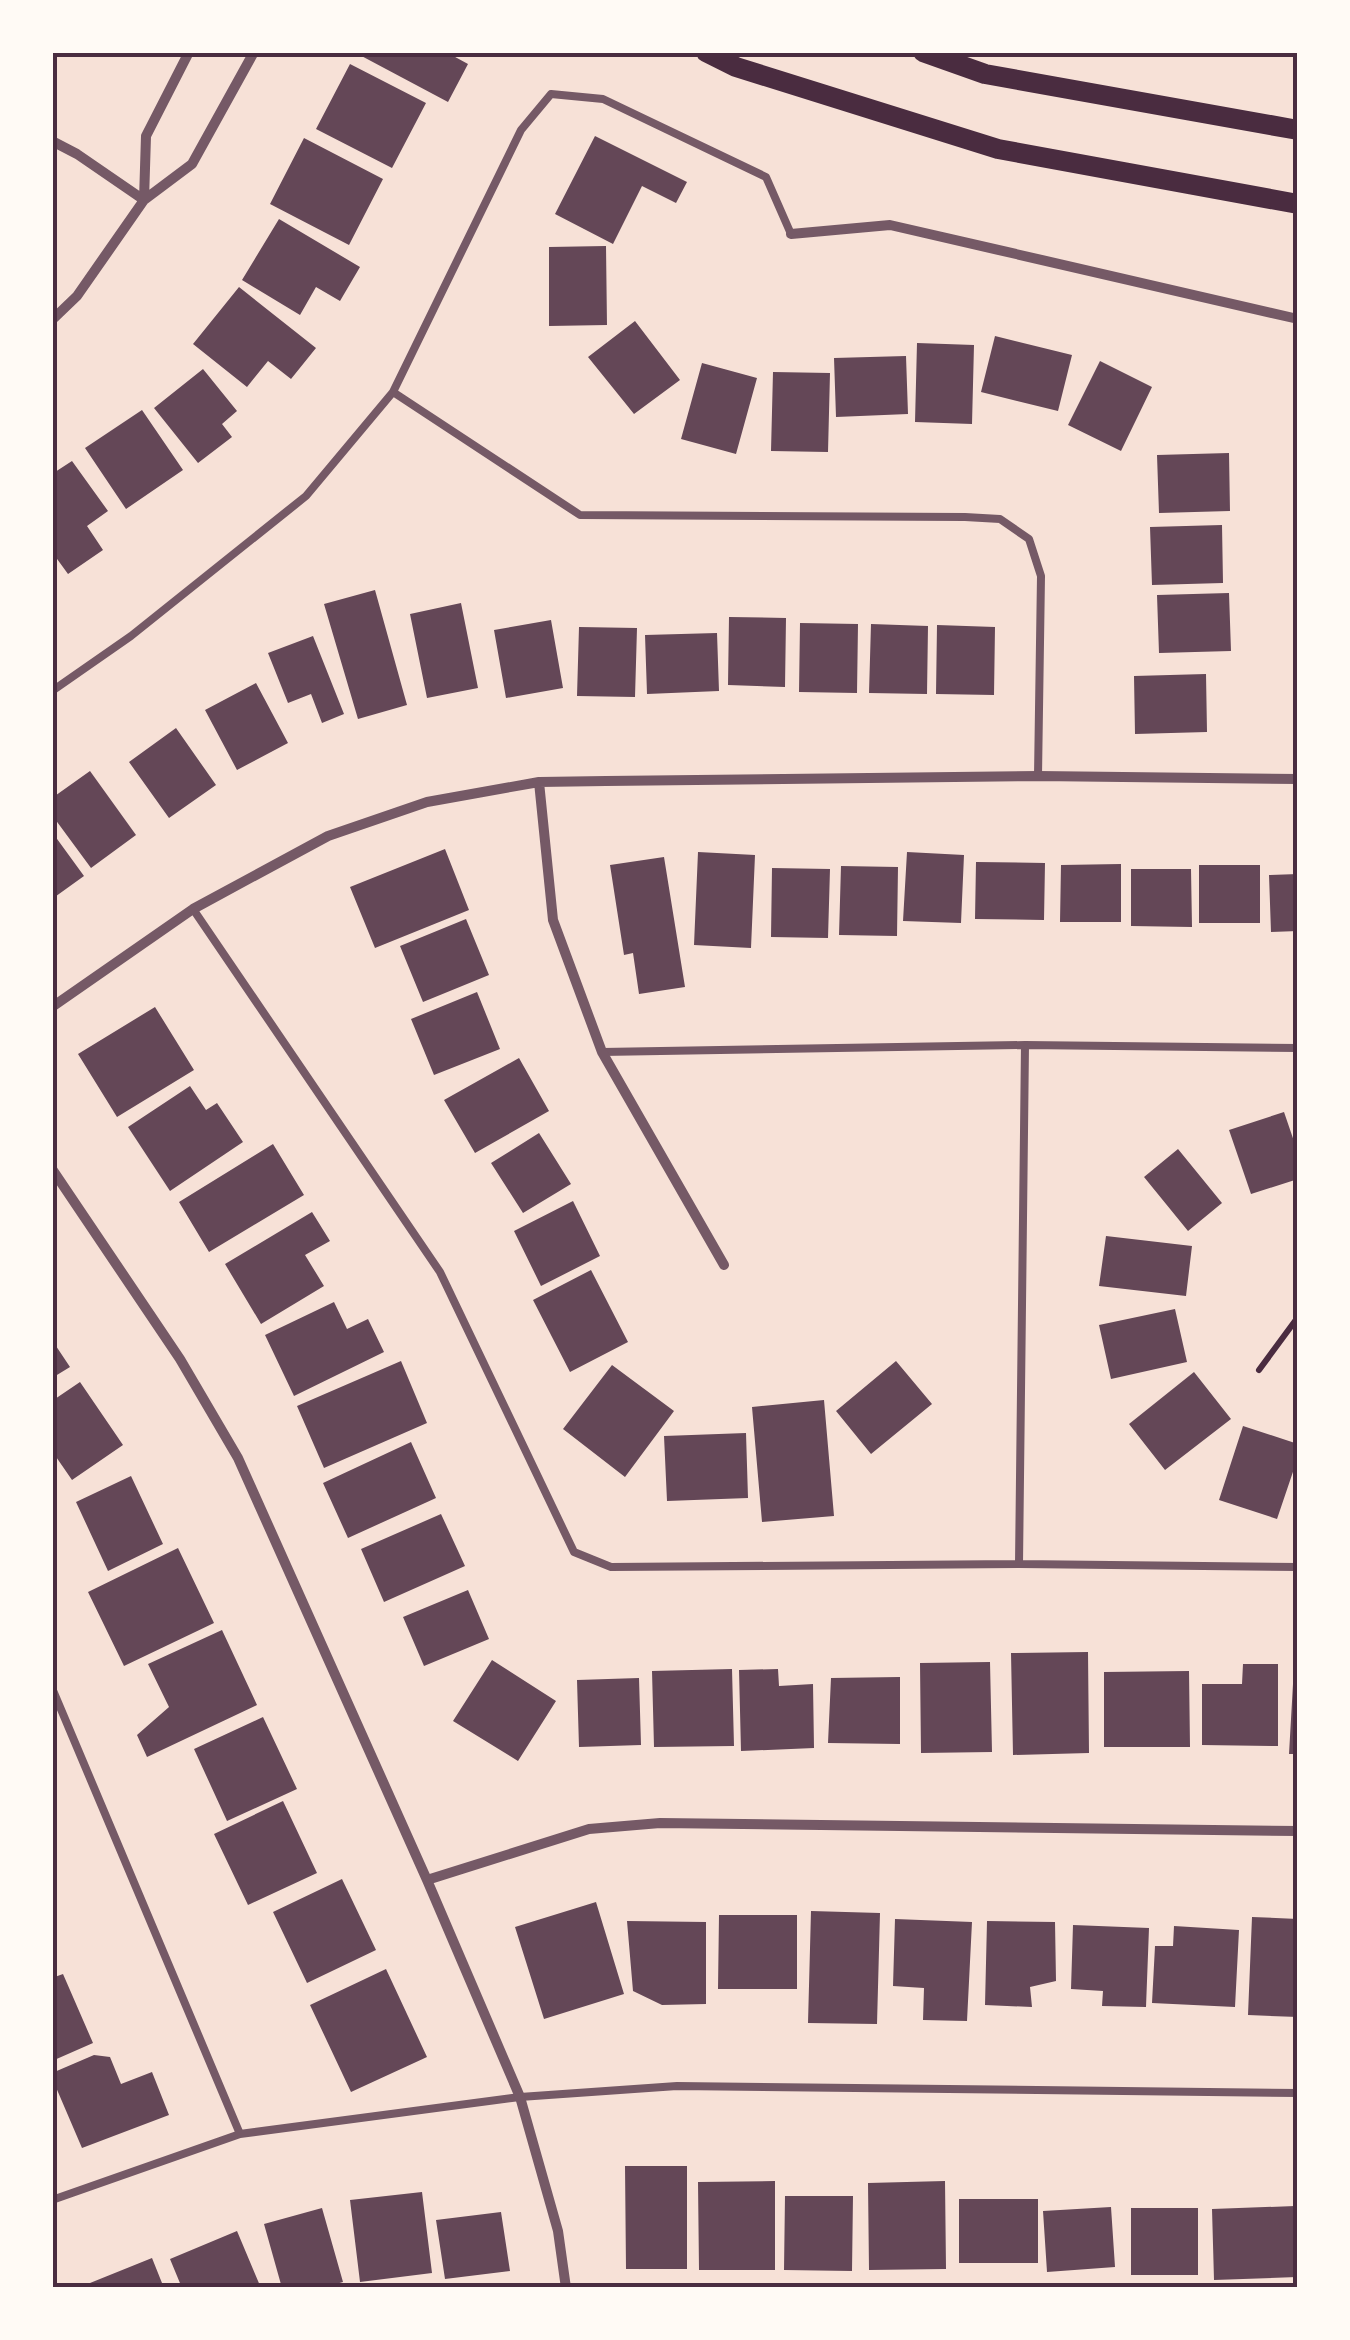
<svg xmlns="http://www.w3.org/2000/svg" width="1350" height="2340" font-family="'PT Serif',serif">
<rect width="100%" height="100%" fill="#f7e1d7"/>
<path fill="#644757" d="M354,52h92l22,12 -20,38z
M350,64l76,39 -34,65 -76,-39z
M595,136l92,46 -11,21 -34,-17 -29,58 -58,-30z
M304,138l79,41 -34,66 -79,-41z
M279,219l81,48 -20,34 -24,-14 -16,28 -58,-35z
M606,246l1,79 -58,1v-79z
M239,287l77,61 -25,31 -23,-18 -21,26 -54,-43z
M635,321l45,59 -46,34 -46,-57z
M995,336l77,19 -14,56 -77,-19z
M917,343l57,2 -2,79 -57,-2z
M906,356l2,58 -72,3 -2,-59z
M1100,361l52,26 -31,64 -53,-26z
M702,363l55,15 -21,76 -55,-15z
M203,369l34,42 -15,13 10,13 -34,26 -44,-55z
M773,372l57,1 -2,79 -57,-1z
M142,410l41,60 -57,39 -41,-61z
M1229,453l1,58 -71,2 -2,-58z
M72,461l36,50 -21,15 16,24 -35,24 -16,-22v-78z
M1222,525l1,58 -71,2 -2,-58z
M375,590l32,115 -49,14 -34,-115z
M1229,593l2,58 -72,2 -2,-58z
M461,603l17,85 -51,10 -17,-84z
M729,617l57,1 -1,69 -57,-2z
M551,620l12,68 -57,10 -12,-68z
M800,623l58,1 -1,69 -58,-1z
M871,624l57,2 -1,68 -58,-1z
M937,625l58,2 -1,68 -58,-1z
M579,627l58,1 -2,69 -58,-1z
M717,633l2,58 -72,3 -2,-59z
M313,636l31,78 -22,9 -11,-29 -23,9 -20,-50z
M1206,674l1,58 -72,2 -1,-58z
M256,683l32,60 -51,27 -32,-60z
M176,728l40,57 -47,33 -40,-56z
M90,771l46,64 -45,33 -39,-53v-17z
M52,832l32,44 -32,23z
M445,849l24,61 -94,38 -25,-61z
M698,852l57,3 -4,93 -57,-3z
M907,852l57,3 -3,68 -58,-2z
M664,857l21,130 -46,7 -6,-41 -9,2 -14,-90z
M976,862l69,1 -1,57 -69,-1z
M1121,864v58h-61l1,-57z
M1199,865h61v58h-61z
M841,866l57,1 -1,69 -58,-1z
M772,868l58,1 -2,69 -57,-1z
M1131,869h60l1,58 -61,-1z
M1298,874v57l-27,1 -2,-57z
M466,919l23,56 -66,27 -23,-56z
M477,992l23,57 -66,26 -23,-56z
M155,1007l39,63 -77,47 -39,-63z
M519,1058l30,53 -74,42 -31,-53z
M190,1086l16,24 11,-7 26,39 -73,49 -42,-64z
M1284,1112l14,41v26l-47,15 -22,-64z
M539,1133l32,51 -48,29 -32,-50z
M273,1144l31,51 -95,57 -30,-50z
M1178,1149l44,54 -34,28 -44,-54z
M573,1201l27,55 -59,30 -27,-55z
M312,1212l18,29 -25,14 19,31 -63,38 -36,-60z
M1106,1236l86,10 -6,50 -87,-10z
M591,1270l37,72 -58,30 -37,-72z
M334,1302l13,27 21,-10 16,33 -90,44 -29,-61z
M1175,1309l12,53 -76,17 -12,-54z
M52,1340l18,27 -18,11z
M401,1361l26,62 -103,45 -27,-62z
M896,1361l36,43 -61,50 -35,-43z
M612,1365l62,46 -49,66 -62,-48z
M1194,1372l37,47 -66,51 -36,-46z
M80,1382l43,63 -51,35 -20,-29v-50z
M824,1400l10,116 -72,6 -10,-115z
M1243,1426l55,18v13l-21,62 -58,-19z
M746,1433l2,65 -81,3 -3,-65z
M411,1442l25,56 -88,40 -25,-55z
M131,1476l32,68 -55,27 -32,-69z
M441,1514l24,52 -81,36 -23,-53z
M178,1548l36,75 -90,43 -36,-74z
M468,1590l21,49 -65,27 -21,-49z
M222,1630l35,75 -110,52 -10,-22 32,-28 -21,-43z
M1088,1652l1,101 -76,2 -2,-102z
M492,1660l64,41 -38,60 -65,-40z
M990,1662l2,90 -71,1 -1,-90z
M1243,1664h35v82l-76,-1v-61h40z
M732,1669l2,77 -80,1 -2,-76z
M778,1669l1,17 34,-2 1,64 -73,3 -2,-81z
M1189,1671l1,76h-86v-75z
M900,1677v67l-72,-1 3,-65z
M639,1678l2,67 -62,2 -2,-67z
M1293,1684h5v70h-9z
M263,1717l34,72 -70,32 -33,-72z
M283,1801l34,72 -69,32 -34,-71z
M342,1879l34,71 -69,33 -34,-71z
M596,1902l28,92 -80,25 -29,-92z
M811,1911l69,2 -3,111 -69,-1z
M719,1915h78v74h-79z
M1252,1917l46,2v98l-50,-2z
M895,1919l77,3 -5,99 -44,-1 1,-32 -31,-2z
M627,1921l79,1v82l-44,1 -29,-14z
M987,1921l68,1 1,59 -26,6 2,20 -47,-2z
M1073,1925l76,3 -3,79 -44,-1 1,-15 -32,-2z
M1174,1926l65,4 -4,77 -83,-4 3,-57h18z
M386,1969l41,88 -76,35 -41,-87z
M63,1974l30,69 -41,18v-83z
M94,2055l16,2 11,27 31,-12 17,43 -87,33 -30,-70v-5z
M625,2166h62v103h-61z
M775,2181v89h-76l-1,-88z
M945,2181l1,88 -77,1 -1,-87z
M422,2192l10,81 -72,9 -10,-82z
M785,2196h68l-1,75 -68,-1z
M959,2199h79v64h-79z
M1295,2206l2,71 -83,3 -2,-71z
M1111,2207l4,60 -68,5 -4,-61z
M322,2208l21,74 -21,6h-40l-18,-64z
M1131,2208h67v67h-67z
M501,2212l9,59 -65,8 -9,-59z
M237,2231l24,57h-79l-12,-29z
M152,2258l12,30h-72l-2,-5z"/>
<g fill="none" stroke-linecap="round" stroke-linejoin="round">
<path stroke="#4a2c40" stroke-width="6" d="M1259,1370l39,-53"/>
<path stroke="#755966" stroke-width="8" d="M393,392l187,123 385,2 35,2 29,20 12,37 -3,200
M52,691l79,-55 175,-140 87,-104 128,-262 30,-36 52,5 163,78 25,57
M193,909l247,363 134,280 37,15 408,-3 279,3
M602,1052l423,-7 273,3
M1019,1564l6,-519
M52,1688l188,446
M52,2200l188,-66 280,-37 157,-11 621,7"/>
<path stroke="#755966" stroke-width="10" d="M52,141l25,13 67,46
M144,200l2,-64 43,-84
M791,234l99,-9 408,94
M52,320l25,-24 67,-96 48,-36 62,-112
M539,782l14,138 49,132 122,213
M52,1007l141,-98 135,-73 99,-34 112,-20 67,-1 432,-5 260,3
M52,1169l128,190 58,99 189,422 93,217 38,134 8,57
M427,1880l162,-51 71,-6 638,8"/>
<path stroke="#4a2c40" stroke-width="20" d="M706,52l30,15 262,82 300,55
M923,52l62,22 313,56"/>
</g>
<rect width="1350" height="2340" fill="none" stroke="#fffaf5" stroke-width="110"/>
<rect x="55" y="55" width="1240" height="2230" fill="none" stroke="#4a2c40" stroke-width="4"/>
</svg>
